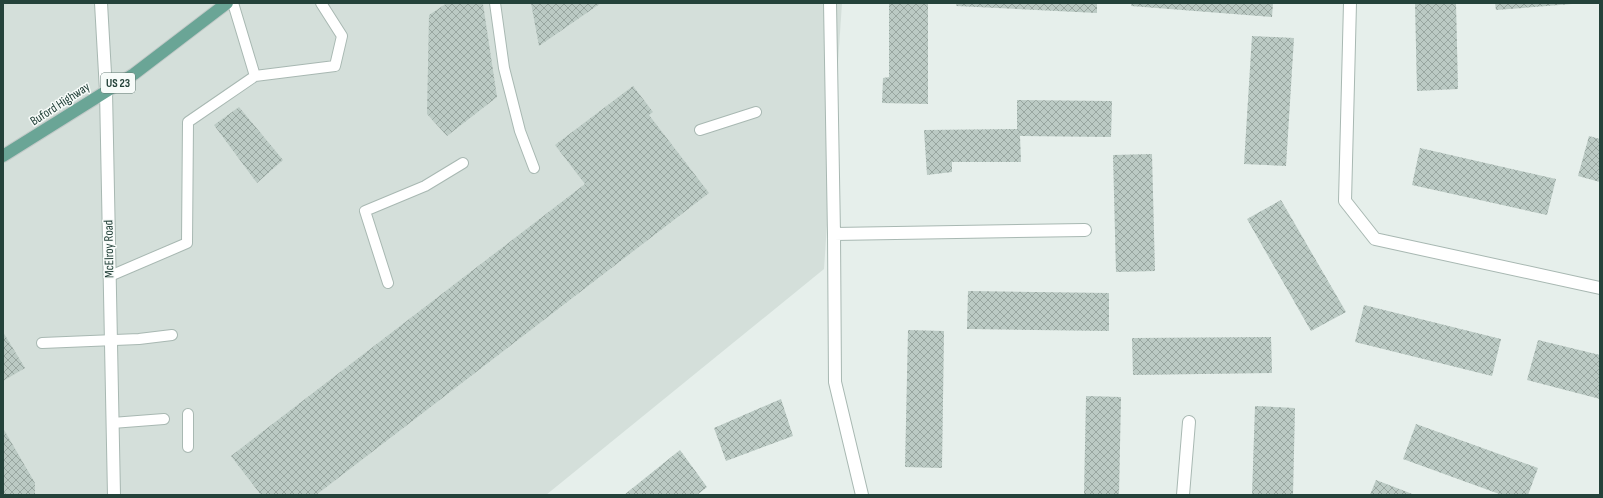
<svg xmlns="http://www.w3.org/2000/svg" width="1603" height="498" font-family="'Sofia Sans Condensed',sans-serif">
<defs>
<pattern id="building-cross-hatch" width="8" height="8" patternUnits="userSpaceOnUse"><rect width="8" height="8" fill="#bbcac4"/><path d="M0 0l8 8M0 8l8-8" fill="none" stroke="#98a6a0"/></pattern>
</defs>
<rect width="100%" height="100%" fill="#e6efeb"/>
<path fill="#d4dfda" d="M3,3h839l-18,266 -278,226h-543z"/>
<path fill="url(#building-cross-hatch)" d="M447,3l36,1 14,93 -50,39 -20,-22 2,-99z
M531,3h70l-62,43z
M889,3h39v101l-46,-1 1,-25 6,-1z
M957,3h140v10l-141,-7z
M1132,3h141l-1,14 -141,-11z
M1415,3h41l2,86 -41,2z
M1495,3h77v1l-76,6z
M1252,36l42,2 -8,128 -42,-2z
M633,86l20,26 -4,3 60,78 -393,302h-55l-30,-39 354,-272 -30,-39z
M1017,100l95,1 -1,36 -91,-1 1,26h-69v10l-25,3 -3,-45 93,-1z
M239,107l44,53 -26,23 -43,-58z
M1589,136l11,3v43l-22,-6z
M1420,148l136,31 -9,36 -135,-30z
M1152,154l3,117 -39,1 -3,-117z
M1281,200l65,112 -35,19 -64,-112z
M968,291l141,2v38l-142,-2z
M1364,305l137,34 -9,37 -137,-34z
M908,330l36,1 -2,137 -37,-1z
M3,332l22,36 -22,13z
M1271,337l1,36 -139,2 -1,-37z
M1538,340l62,15v44l-73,-19z
M1086,396l35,1 -2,98h-35z
M781,399l12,37 -67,25 -12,-33z
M1255,406l40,2 -2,87h-41z
M1416,424l122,44 -10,27h-26l-99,-36z
M3,428l32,55v12h-32z
M680,450l27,37 -10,8h-73z
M1376,480l39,15h-45z"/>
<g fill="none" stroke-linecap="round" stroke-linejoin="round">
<g stroke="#a8b8b2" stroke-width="12">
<path id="lane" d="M233,3l22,73
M495,3l9,65 16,63 14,37
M700,130l56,-18
M110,276l77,-33 1,-121 67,-46 80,-10 7,-30 -21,-33
M388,283l-23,-72 60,-25 38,-23
M42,343l97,-4 33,-4
M188,414v33
M112,423l52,-4"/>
</g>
<g stroke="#a8b8b2" stroke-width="14">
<path id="street" d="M101,3l5,88 8,404
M830,3l4,231 1,148 27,113
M1350,3l-5,198 30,38 225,49
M834,234l251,-4
M1183,495l6,-73"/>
</g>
<g stroke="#c2cac8" stroke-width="14">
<path id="primary" d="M3,156l131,-82 93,-71"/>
</g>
<use href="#lane" stroke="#fff" stroke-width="10"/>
<use href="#street" stroke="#fff" stroke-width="12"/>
<use href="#primary" stroke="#6aa596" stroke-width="12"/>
</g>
<g text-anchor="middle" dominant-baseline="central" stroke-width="3" stroke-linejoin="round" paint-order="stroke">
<rect fill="#f7fbf9" stroke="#637a73" stroke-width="1" x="101" y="73" width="34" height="20" rx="3"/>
<g font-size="12" font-weight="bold" fill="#24423a">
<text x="118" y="83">US 23</text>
</g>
<g font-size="13" fill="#24423a" stroke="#f7fbf9">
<text transform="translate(60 104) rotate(-33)">Buford Highway</text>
<text transform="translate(109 249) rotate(-91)">McElroy Road</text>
</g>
</g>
<rect width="1603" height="498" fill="none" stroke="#24423a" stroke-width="8"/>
</svg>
